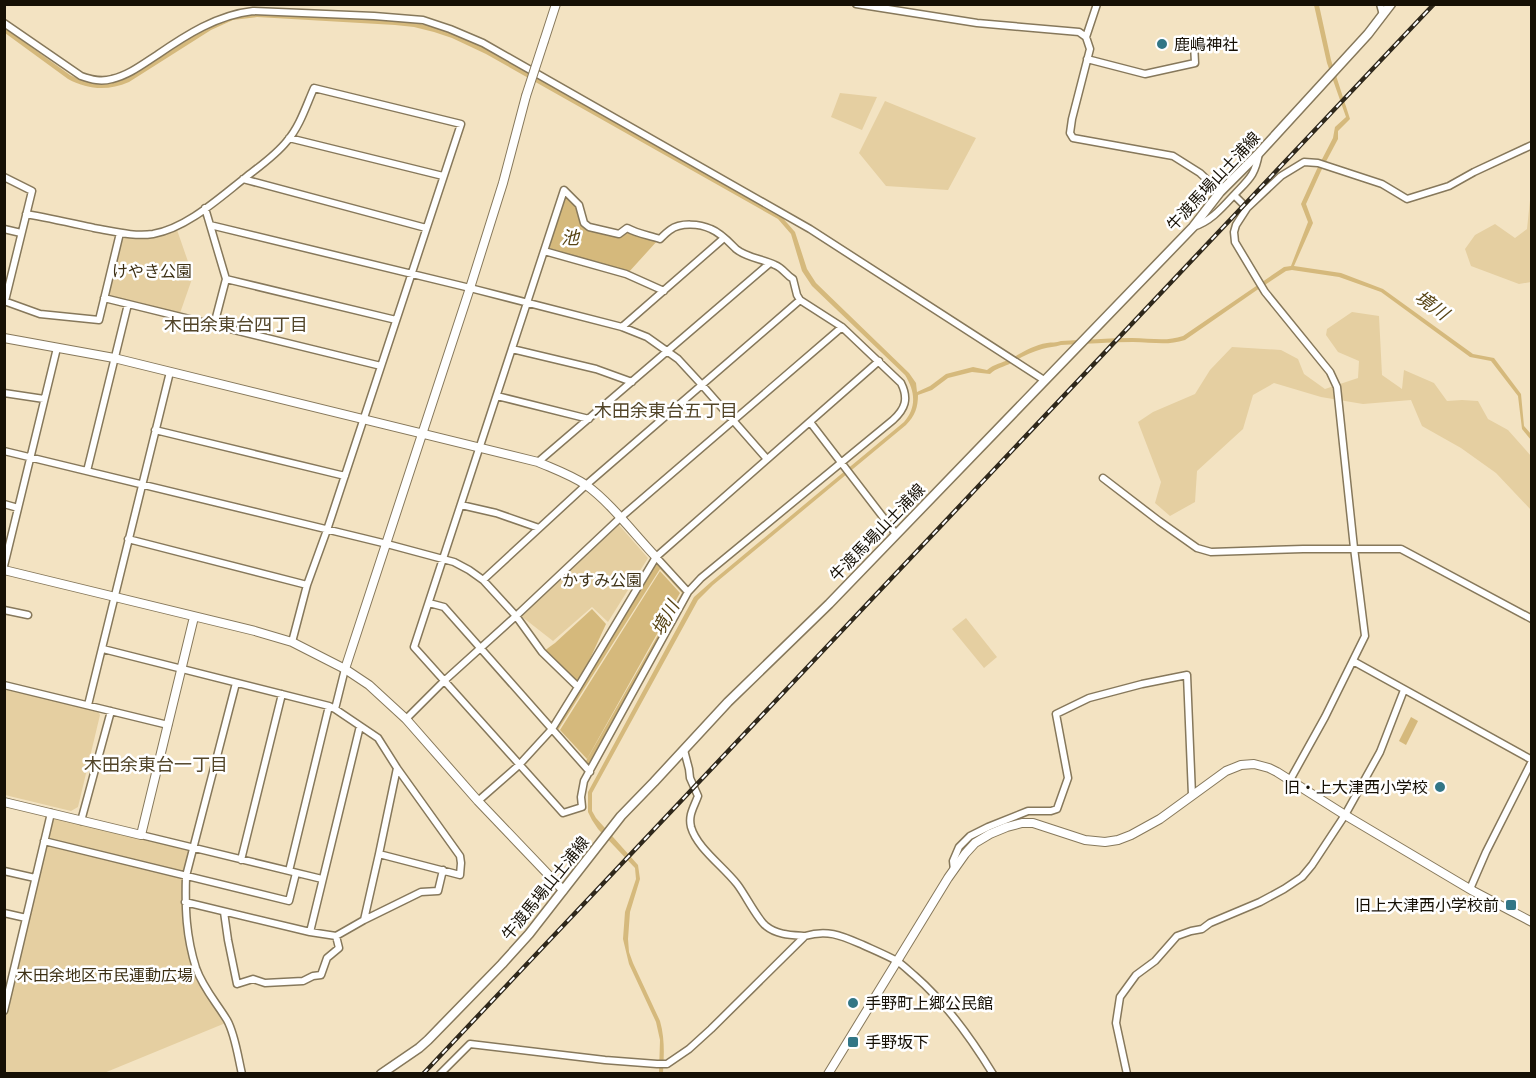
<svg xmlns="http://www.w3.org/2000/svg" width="1536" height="1078" font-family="'PT Sans','Noto Sans JP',sans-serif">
<rect width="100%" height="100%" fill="#f3e3c2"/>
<path fill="#e5cfa1" d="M840,93l37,4 -15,33 -31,-13z
M885,101l91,37 -28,52 -62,-4 -27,-33z
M1531,191v91l-12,2 -48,-18 -6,-17 10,-14 20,-11 20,14 12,-9z
M176,227l17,49 -14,40 -75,-18 16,-65 17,2z
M1352,312l27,4 3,59 20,14 2,-19 30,13 13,18 15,-1 16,1 10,18 20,11 23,26v54l-35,-37 -35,-25 -39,-22 -11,-26 -48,4 -42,-7 -47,-14 -21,12 -10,34 -46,42 -2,31 -25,14 -15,-13 6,-21 -23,-60 15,-10 42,-18 15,-24 22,-23 49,3 17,9 6,15 21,15 33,-11 1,-17 -21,-9 -12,-17 1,-6z
M619,525l29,33 -40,64 -16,-15 -39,34 -32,-25z
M966,618l31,39 -13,11 -32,-39z
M5,688l93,23 2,4 -22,92 -7,4 -66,-16z
M51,813l143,35 -8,28 -1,26 11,67 32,53 -124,51 -99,1v-63z"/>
<path fill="#d5b97c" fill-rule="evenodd" d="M1314,5h5l12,55 19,59 -12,12v8l-17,32 -15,33 7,19 -19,43 47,7 42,16 90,65 21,4 27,36 3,32 7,8v6l-9,-11 -4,-33 -27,-35 -21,-4 -89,-65 -42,-15 -47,-7 -6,1 -29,19 -72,50c-18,6 -33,2 -52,2 -24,0 -48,2 -72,3 -6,2 -12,2 -19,4 -11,3 -20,8 -31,14 -7,4 -15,5 -21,11l-18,-2 -24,6 -16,12 -14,5c0,12 -3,21 -12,30l-193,160 -15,15 -106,193v18l4,7 42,47 2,14 -10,33 -2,27 1,13 4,11 27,58c5,18 4,34 3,52h-4l1,-33 -4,-18 -27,-58 -6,-25 2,-27 11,-33 -1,-11 -37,-39 -6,-9 -4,-8v-20l106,-195 17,-15 193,-160c13,-15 11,-31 1,-47l-93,-89 -10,-15 -11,-37 -13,-15 -292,-165 -34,-16 -18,-6 -20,-5 -19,-2 -138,-8 -24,3 -22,10 -82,52c-21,9 -40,8 -61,-3l-63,-46v-5l65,47c20,10 37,11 58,3l81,-52 23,-10 26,-3 138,8 19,2 21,4 17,6 36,17 292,166 14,16 12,37 9,14 93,90 7,10 1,9 13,-6 16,-12 27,-7 14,3c7,-6 15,-7 23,-11 12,-6 23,-14 37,-16 5,-1 9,0 14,-2 24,-1 47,-3 71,-3 18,0 34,4 51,-2l101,-69 7,-1 17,-44 -7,-18 16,-35 16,-31 2,-11 11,-10 -19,-54z
M565,193l11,13 2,10 4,8 37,12 8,-6 11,7 9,-1 11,4 -30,33 -82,-23z
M656,559l30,33 -97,177 -35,-40zM660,569l22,24 -96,168 -28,-31z
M660,571l20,22 -93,166 -27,-29z
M592,609l14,15 -28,61 -34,-34 11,-8z
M1411,717l7,4 -12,24 -7,-4z"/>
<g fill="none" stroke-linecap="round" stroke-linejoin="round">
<g stroke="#86785b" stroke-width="9">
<path id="minor" d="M856,4l121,19 102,9 7,5 4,12 -18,70 -2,14 3,5 100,18 27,17 20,19
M1380,4l3,11
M4,23l77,53c11,4 20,6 31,3 17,-4 31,-15 45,-24 29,-20 60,-40 96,-44l121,5 49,4 27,9 33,14 327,186 234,151
M1086,37l11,-33
M1087,59l58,15 50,-11 -1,-19
M289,138l154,38
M4,177l28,14 -27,110
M243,179l183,49
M564,190l15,15 5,18 5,4 30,7 8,-6c11,6 21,7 33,11 3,-3 7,-7 10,-9 11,-8 30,-6 41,-1 10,4 18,13 25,20 11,9 27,10 39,16 8,3 11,10 18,14l4,16 3,5 42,27 59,56c8,16 4,26 -8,37l-192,158 -13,14 -104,189 -3,16 1,10 -19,6 -149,-166z
M205,208l21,71 -12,46
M1247,208l-13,-13c15,-16 21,-19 25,-42
M26,214c23,4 45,9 68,14 19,3 39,9 59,6 34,-6 66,-36 93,-57 14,-11 30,-22 41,-36 13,-15 19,-35 27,-53l147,36 -134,406 -20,55 -15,57
M210,225l260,63 152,39 25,10 31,22 24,26 65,74
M1193,227c17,-5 29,-19 41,-32
M4,229l17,4
M544,251l82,23 38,17
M226,279l170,41
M104,298l277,68
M4,301l36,13 59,6 21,-87
M622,327l102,-89
M512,349l84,20 36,13
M4,393l40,6
M497,396l92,23
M810,422l86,112
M155,430l190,46
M4,451l383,93 67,18 15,8 14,10 33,36 26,36 36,35
M538,462l232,-199
M87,471l41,-167
M1103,478l56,43 38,27 14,4 92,-3h98l131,70
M4,504l14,4
M461,505l35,8 43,15
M128,539l179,46
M656,557l32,35
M4,566l53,-218
M483,580l103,-95 214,-185
M429,603l15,4 146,165
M4,610l24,5
M103,649l226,57 6,3 43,29 19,30 63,88 1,7 -1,12 -81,-21
M1353,661l179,99
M236,683l-50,193c-1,33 0,60 10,92 7,20 20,34 31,52 8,14 11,37 15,54
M4,685l164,40
M88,705l82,-333
M335,709l10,-40
M406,719l38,-38 72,-65 104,-98 222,-191
M684,750l5,19 1,9 8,18c-4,11 -10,19 -7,31 6,21 32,39 46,57 8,10 20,35 29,42 11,9 25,9 39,10
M1290,780l35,-63 40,-81 -11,-88 -17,-161 -7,-15 -65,-80 -30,-50 -1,-10 2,-7 11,-17 34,-32 23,-14 14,1 64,21 25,15 42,-13 25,-14 58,-27
M478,801l41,-36 33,-36 26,-42 78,-130 223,-196
M81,821l30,-110
M141,835l181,44
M44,841l245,60 7,-28
M241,860l41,-166
M954,870l-1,-9 6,-14 11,-11 18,-9 40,-16h23l6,-2 11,-31 -12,-64 33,-16 53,-14 45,-9 5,120
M4,871l31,7
M289,871l40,-165
M1470,889l16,-37 46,-91
M185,902l125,30 26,4 28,-16 15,-66 18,-86
M224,912l4,28 9,44 16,-5 12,4 38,-2 10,-5 8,-1 6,-17 12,-10 -3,-12
M4,913l22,5
M364,920l57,-28 17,-1 5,-21
M310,932l50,-206
M4,1011l47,-198
M440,1074l30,-30 135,16 52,4h10l22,-15 22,-20 94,-93c23,-7 37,0 58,9 11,5 23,10 34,16 6,4 12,10 18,15 31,27 56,62 78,98
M1127,1074l-11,-51 4,-26 16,-22 19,-14 22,-25 14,-5 11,-2 8,-6 50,-21 24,-13 18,-12 10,-12 33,-50 35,-63 24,-62"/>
</g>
<g stroke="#86785b" stroke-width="10">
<path id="tertiary" d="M544,41l12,-37
M4,338l110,20 424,104c16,7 33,13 48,23 24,17 49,50 70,72
M4,570l251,61 37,11 53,27 24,16 37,34 72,82 85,89
M345,669l125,-381 33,-105 23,-87
M4,802l137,33 53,-218
M828,1074l120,-196 17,-24 10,-11 15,-9 17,-7 15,-4h11l52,17 20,2 13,-2 13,-5 29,-16 66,-48 15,-6 13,-1 15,4 8,4 68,43 128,76 59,31"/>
</g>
<g stroke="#86785b" stroke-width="11">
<path id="secondary" d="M381,1074l38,-26 9,-8 74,-76 27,-30 92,-118 33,-34 74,-80 101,-98 364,-377 27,-35 39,-39 109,-119 23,-30"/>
</g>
<use href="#minor" stroke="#fff" stroke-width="6"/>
<use href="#tertiary" stroke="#fff" stroke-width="8"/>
<use href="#secondary" stroke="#fff" stroke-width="8"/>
<g stroke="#2f281b" stroke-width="4.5">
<path id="rail" d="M423,1074l1011,-1070"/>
</g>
<use href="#rail" stroke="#fff" stroke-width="2" stroke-dasharray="7" stroke-linecap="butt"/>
<g stroke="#86785b" stroke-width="10" stroke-linecap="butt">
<path id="tertiary-bridge" d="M526,96l18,-55"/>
</g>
<use href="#tertiary-bridge" stroke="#fff" stroke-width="8"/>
</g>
<g fill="#327686" stroke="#fff" stroke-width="2">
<circle cx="1162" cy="44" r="6"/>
<circle cx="1440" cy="787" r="6"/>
<rect x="1505" y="899" width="12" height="12" rx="3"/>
<circle cx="853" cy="1003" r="6"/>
<rect x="847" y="1036" width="12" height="12" rx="3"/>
</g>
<g text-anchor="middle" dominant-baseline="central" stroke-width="5" stroke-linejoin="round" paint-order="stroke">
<g font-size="16" fill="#161005" stroke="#fff" text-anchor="start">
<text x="1174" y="44">鹿嶋神社</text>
<text x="1428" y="787" text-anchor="end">旧・上大津西小学校</text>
<text x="1499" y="905" text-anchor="end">旧上大津西小学校前</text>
<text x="865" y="1003">手野町上郷公民館</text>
<text x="865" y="1042">手野坂下</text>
</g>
<g font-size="16" fill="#161005" stroke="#fff">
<text transform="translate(1213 181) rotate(-47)">牛渡馬場山土浦線</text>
<text transform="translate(877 532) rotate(-46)">牛渡馬場山土浦線</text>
<text transform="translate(545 888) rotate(-51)">牛渡馬場山土浦線</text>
</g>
<g font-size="16" fill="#3d3014" stroke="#fff">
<text x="152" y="271">けやき公園</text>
<text x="602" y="580">かすみ公園</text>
<text x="105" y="975">木田余地区市民運動広場</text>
</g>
<g font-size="18" font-style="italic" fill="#574313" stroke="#fff">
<text x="570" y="237">池</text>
<text transform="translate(1432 305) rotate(36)">境川</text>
<text transform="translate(665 618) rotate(-61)">境川</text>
</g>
<g font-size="18" fill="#524529" stroke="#fff">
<text x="236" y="324">木田余東台四丁目</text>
<text x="666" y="410">木田余東台五丁目</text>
<text x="156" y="764">木田余東台一丁目</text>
</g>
</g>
<rect width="1536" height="1078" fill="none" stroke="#161005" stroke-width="12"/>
</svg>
